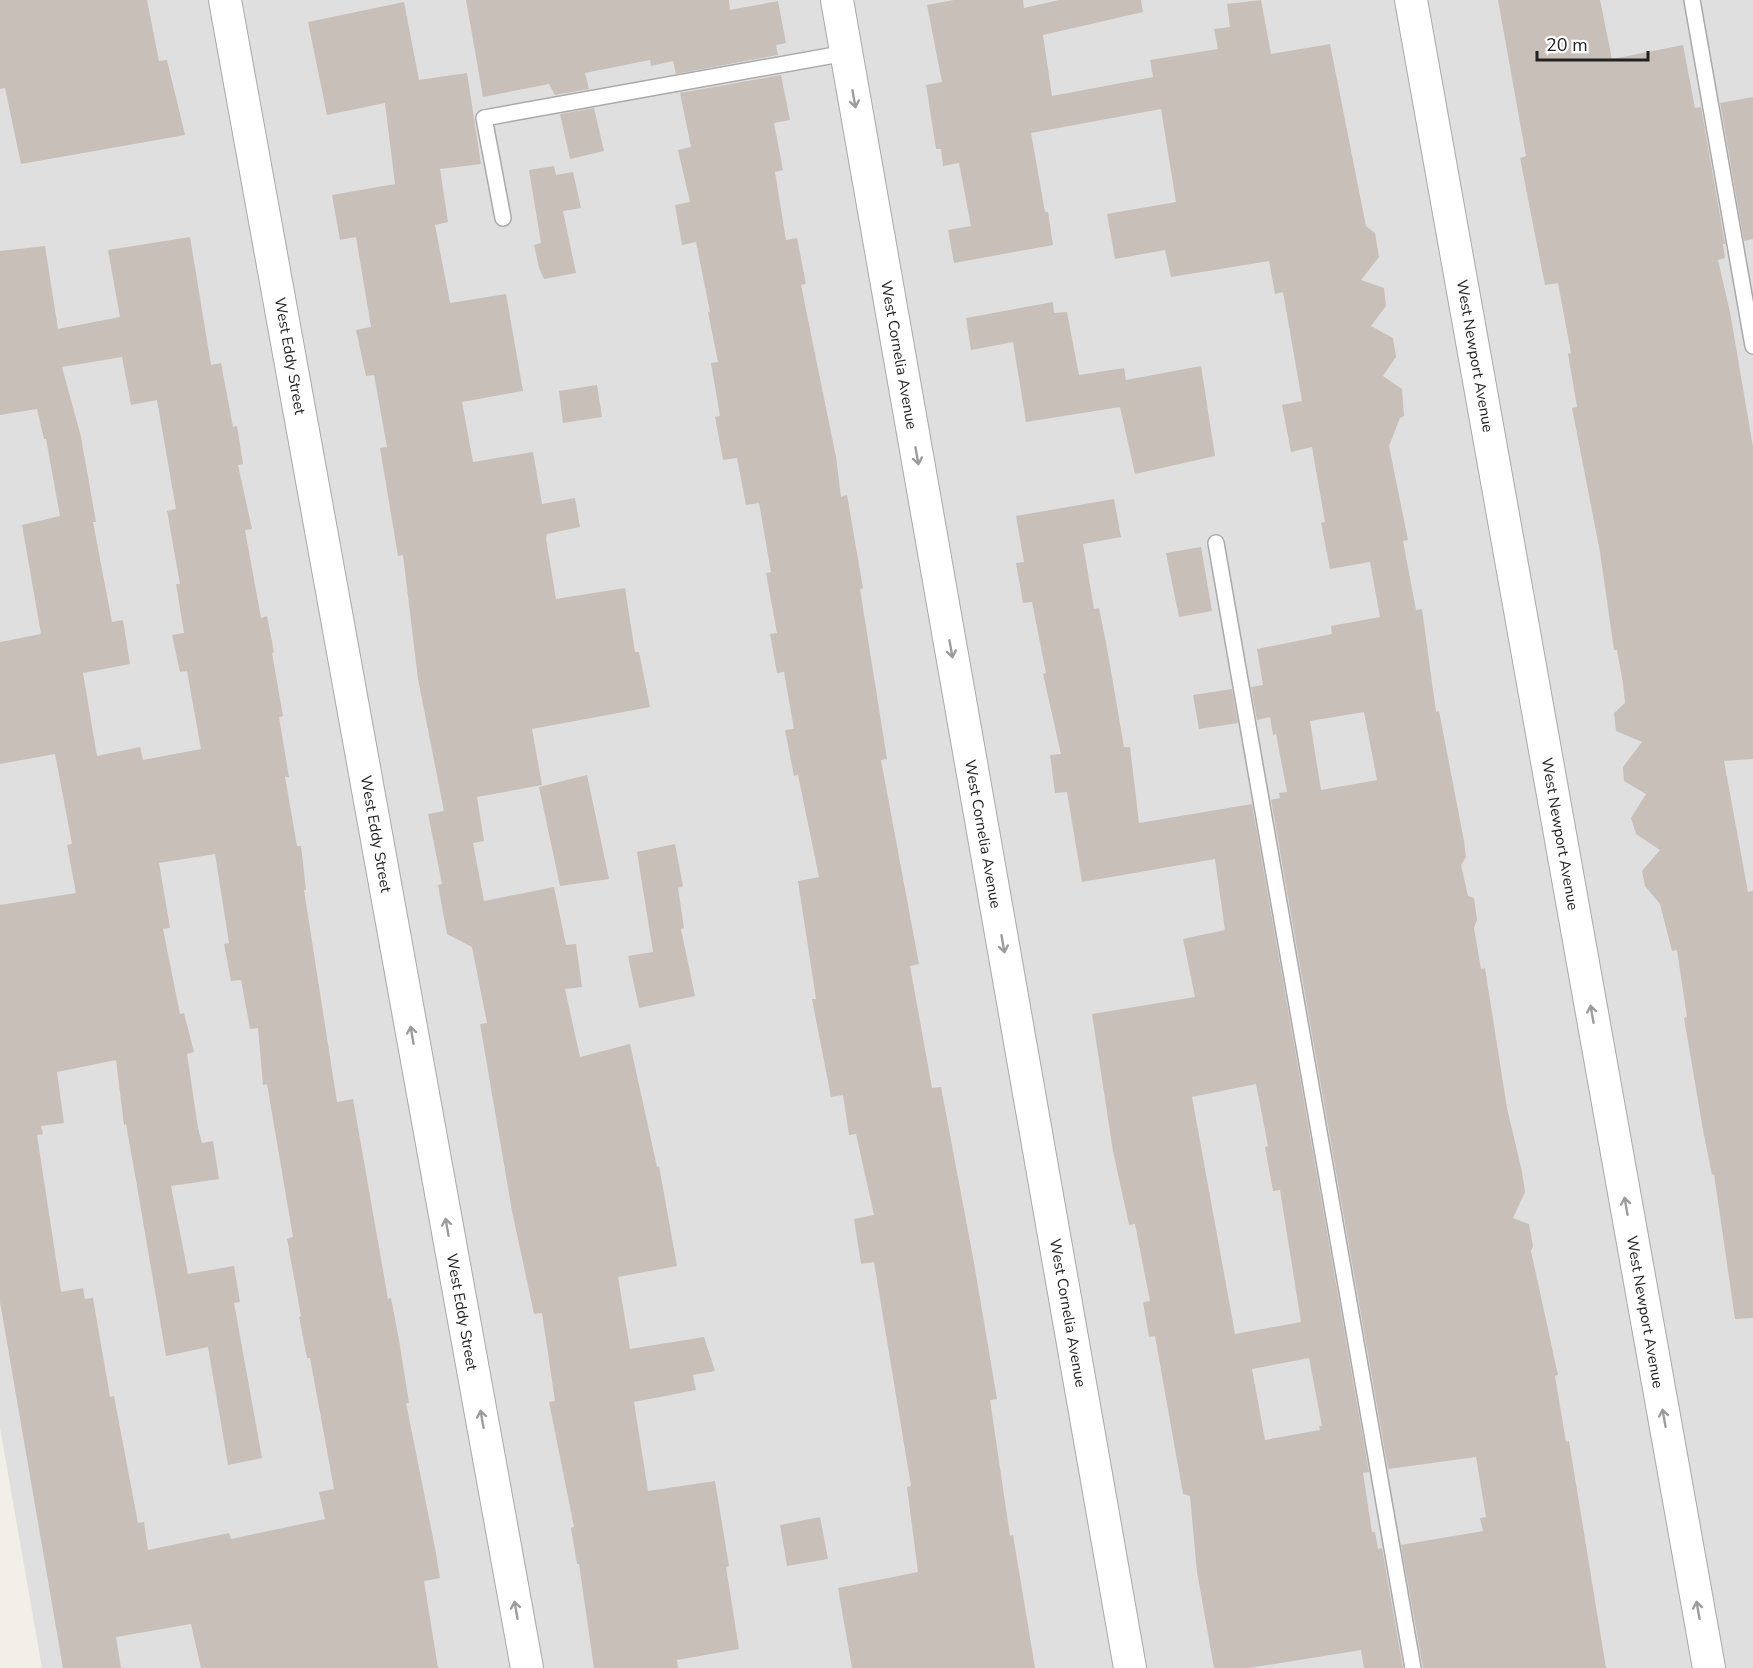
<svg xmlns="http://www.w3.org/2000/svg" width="1753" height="1668" font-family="'Nunito Sans',sans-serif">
<rect width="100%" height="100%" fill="#f2efe9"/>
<path fill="#e0dfdf" d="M0,0h1753v1668h-1711l-42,-240z"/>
<path fill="#c7bfb8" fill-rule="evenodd" d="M0,0h147l12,61 8,-1 18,75 -164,29 -16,-76 -5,1z
M466,0h263l1,10 48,-9 8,42 -10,2 2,10 -102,19 -3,-13 -22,5 -1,-6 -65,13 4,16 -34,6 -6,-11 -66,13z
M954,0h69l1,8 35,-8h82l2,12 -100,23 9,61 101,-19 -3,-17 68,-11 -4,-20 16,-2 -3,-23 34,-4 10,54 59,-10 36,182 9,7 4,24 -18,23 23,8 2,18 -15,20 22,12 3,19 -13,19 19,13 2,27 -4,2 -11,28 19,94 -5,1 13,69 6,-1 14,103 3,-1 25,130 2,16 -5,8 7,31 6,2 3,22 -3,8 7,41 4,-1 22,140 15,64 3,20 -12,26 16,6 4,22 -2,5 27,124 -3,1 11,66 3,-1 37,227h-183l-22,-123 82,-14 -3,-13 6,-1 -10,-60 -88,12 -117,-669 9,-2 -1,-5 8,-1 -11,-58 -3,1 -3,-18 -13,3 -6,-33 12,-2 -6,-36 75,-15 -1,-8 49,-9 -10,-55 -40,7 -9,-46 4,-1 -13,-75 -21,5 -9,-47 20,-4 -19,-109 -8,2 -6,-33 -98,16 -6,-27 -50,9 -8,-45 69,-12 -15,-93 -130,24 14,79h3l5,33 -99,18 -6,-33 23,-4 -12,-63 -16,3 -2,-17h-5l-10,-64 16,-3 -15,-77zM1364,712l13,68 -56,10 -11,-69z
M1498,0h102l12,59 71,-14 12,63 6,-1 24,137h-2l2,14 -7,2 12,52 23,135v312l-29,2 24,131 5,-1v427l-18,1 -21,-145 -2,1 -9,-45 -19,-112 3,-1 -10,-67 -5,1 -12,-47 -15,-18 -3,-15 18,-21 -24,-16 -5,-16 15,-24 -22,-13 -1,-14 19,-25 -26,-11 -2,-18 11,-10 -2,-20 -6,-33h-3l-14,-98 -28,-144 5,-1 -9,-53 3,-1 -13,-70 -13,2 -6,-30 -19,-97 6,-2z
M404,2l15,78 48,-7 14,91 -41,5 8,53 -13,3 15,78 56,-9 17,97 -61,11 11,60 60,-10 9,52 33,-6 5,29 -33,7 -1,5 10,60 69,-11 10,64h4l11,55 -118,22 10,56 -65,12 7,44 -11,2 11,58 70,-14 12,58 10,-1 6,43 -17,2 15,68 50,-13 27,123 2,-1 18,100 -59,11 12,72 74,-12 11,34 -22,4 3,15 -62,12 14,89 67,-10 14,85 -3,1 13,82 -62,11 1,8h-84l-15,-104h-2l-6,-36 3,-1 -25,-125 6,-1 -13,-88 -8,1 -22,-103 -32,-187 7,-1 -15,-76 -25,-13 -9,-49 4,-1 -14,-70 16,-3 -26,-132 -15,-124 -5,1 -18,-108 7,-1 -13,-72 -8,1 -10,-46 15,-3 -15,-90 -16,3 -8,-45 63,-11 -10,-81 -58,12 -19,-93z
M781,75l9,45 -16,3 9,47 -8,2 11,68 11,-2 9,46 -5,1 35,172 5,40 6,-2 16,93 -3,1 27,170 -6,1 38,204 -9,2 22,122 9,-1 33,176 23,136 -7,1 20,136 3,-1 22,133h-183l-14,-80 80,-16 -11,-85 4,-1 -37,-224 -13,2 -7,-45 20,-4 -18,-81 -7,1 -6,-40 -12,2 -19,-98h4l-18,-118 21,-4 -21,-102 -4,1 -9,-46 9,-1 -10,-57 -7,1 -7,-39 7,-1 -11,-60 5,-1 -12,-69 -13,2 -9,-47 -14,2 -8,-43 5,-1 -9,-53 7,-1 -10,-50h2l-14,-70 -14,3 -7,-40 15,-3 -12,-52 13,-3 -11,-54z
M1753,97v142l-9,2 -24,-138z
M594,108l10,43 -34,8 -10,-45z
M554,166l2,9 17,-3 8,36 -18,3 13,62 -32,6 -5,-11 -5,-23 7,-2 -12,-73z
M190,237l21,128 10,-2 12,64 4,-1 6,38 -5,1 14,64 -7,1 16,88 6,-2 7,36 -2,1 11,63 -4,1 10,60h-4l12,69h4l5,44h-2l33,212 16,-3 35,200 3,-1 8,42 10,63h-3l29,145 5,30 -16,3 14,87h-237l-10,-44 -75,13 5,31h-58l-22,-128 -41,-238v-397l76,-12 -9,-48 5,-1 -17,-90 -55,10v-122l41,-8 -19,-109 38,-9 -14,-77h-2l-7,-30 -37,6v-164l45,-5 13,83 62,-12 -12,-67zM122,357l9,48 26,-5 19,109 -9,2 13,73h-4l8,49 -12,2 8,37 7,-1 14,78 -58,11 -3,-13 -43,9 -14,-83 47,-9 -7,-44 -11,2 -19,-100h3l-15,-85 -19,-70zM215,854l14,89 -5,1 7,37 10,-1 9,49 8,-1 5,57 4,-1 26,153 -6,2 14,77 -2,1 8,41h3l24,131 -15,3 6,27 -94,20 -2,-6 -81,17 -4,-28 -6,1 -24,-127 -4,1 -17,-99 -8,1 -2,-11 -22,4 -24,-157 6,-1 -2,-8 23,-3 -7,-51 59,-12 8,65 2,-1 11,62 29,170 42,-9 20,118 34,-7 -28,-155 6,-1 -6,-36 -46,8 -17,-88 48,-7 -6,-38 -11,2 -4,-15 -11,-74 7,-2 -10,-39 -4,1 -17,-85 7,-1 -11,-65z
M1053,302l1,11 13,-1 12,63 45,-7 2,12 75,-14 14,90 -80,18 -15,-67 -94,15 -13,-80 -42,8 -5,-32z
M597,385l5,32 -39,6 -4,-32z
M1114,499l7,38 -38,7 11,65 5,-1 8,40 17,99h6l9,76 113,-19 117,668 -6,1 9,59h3l3,17 4,-1 21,120h-39l-3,-18 -112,18h-35l-17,-96 -7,-76 -7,-2 -28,-158 -6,1 -6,-35 7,-1 -15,-77 -6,1 -16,-74 -21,-137 103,-17 -12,-58 42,-9 -10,-71 -133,23 -15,-90 -12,1 -5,-38 11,-1 -18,-80 3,-1 -14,-71 -9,1 -7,-40 8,-1 -8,-46zM1256,1084l12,62 -3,1 8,44 7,-1 21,132 -66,12 -43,-237zM1309,1358l13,68h-3l1,4 -55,10 -13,-71z
M1201,547l11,64 -33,6 -13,-64z
M1232,689l6,34 -39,6 -6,-34z
M587,775l22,104 -49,7 -21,-99z
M675,844l8,42 -5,2 6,40 -3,1 14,67 -56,12 -11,-52 25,-4 -16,-100z
M820,1517l8,42 -41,7 -7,-41z"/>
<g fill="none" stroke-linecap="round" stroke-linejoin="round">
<g stroke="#a9a9a9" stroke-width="18">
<path id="service" d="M1692,0l61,346
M503,218l-19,-100 362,-65
M1216,543l197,1125"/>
</g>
<g stroke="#a9a9a9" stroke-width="34">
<path id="minor" d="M225,0l302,1668
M837,0l293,1668
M1411,0l298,1668"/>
</g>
<use href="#service" stroke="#fff" stroke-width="15"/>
<use href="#minor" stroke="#fff" stroke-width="32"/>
</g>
<defs><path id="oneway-shaft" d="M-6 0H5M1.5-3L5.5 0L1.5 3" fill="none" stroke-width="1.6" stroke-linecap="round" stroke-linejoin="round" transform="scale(1.5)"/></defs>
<g stroke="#9c9c9c">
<use href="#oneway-shaft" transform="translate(854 99) rotate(80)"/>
<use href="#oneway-shaft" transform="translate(917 456) rotate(80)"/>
<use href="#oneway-shaft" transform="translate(951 649) rotate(80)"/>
<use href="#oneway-shaft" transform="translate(1003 944) rotate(80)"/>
<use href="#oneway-shaft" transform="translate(1592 1014) rotate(-100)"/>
<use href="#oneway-shaft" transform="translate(412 1035) rotate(-100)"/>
<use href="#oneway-shaft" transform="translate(1626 1206) rotate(-100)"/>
<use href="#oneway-shaft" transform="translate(447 1227) rotate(-100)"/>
<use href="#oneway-shaft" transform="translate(1664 1418) rotate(-100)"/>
<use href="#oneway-shaft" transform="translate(482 1419) rotate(-100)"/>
<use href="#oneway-shaft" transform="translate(516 1610) rotate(-100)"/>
<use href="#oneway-shaft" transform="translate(1698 1610) rotate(-100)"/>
</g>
<g text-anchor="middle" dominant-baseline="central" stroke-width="5" stroke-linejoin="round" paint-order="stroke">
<g font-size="15" fill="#222" stroke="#fff">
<text transform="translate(899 355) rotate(80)">West Cornelia Avenue</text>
<text transform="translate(290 356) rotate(80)">West Eddy Street</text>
<text transform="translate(1475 356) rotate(80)">West Newport Avenue</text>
<text transform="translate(376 834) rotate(80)">West Eddy Street</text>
<text transform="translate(983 834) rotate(80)">West Cornelia Avenue</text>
<text transform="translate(1560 834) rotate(80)">West Newport Avenue</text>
<text transform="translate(462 1312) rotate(80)">West Eddy Street</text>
<text transform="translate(1645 1312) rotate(80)">West Newport Avenue</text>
<text transform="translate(1068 1313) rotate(80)">West Cornelia Avenue</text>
</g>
</g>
<path d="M1537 51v9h111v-9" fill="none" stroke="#222222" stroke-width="3"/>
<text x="1546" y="51" font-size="18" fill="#222222" stroke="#ffffff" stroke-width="4.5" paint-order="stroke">20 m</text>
</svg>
